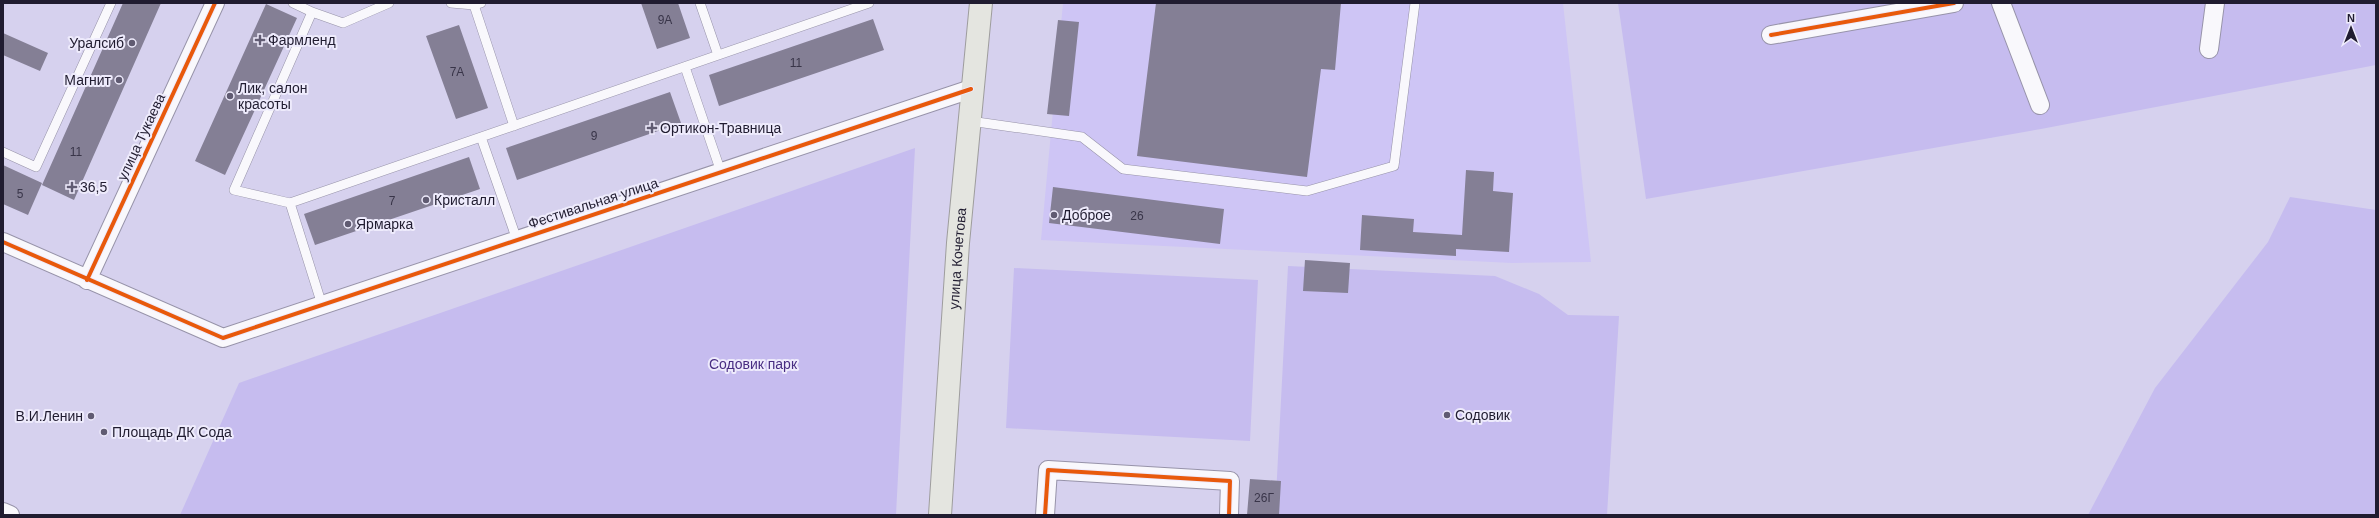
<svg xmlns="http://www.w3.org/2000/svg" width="2379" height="518" font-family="Arial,sans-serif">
<rect width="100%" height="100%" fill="#d6d1ee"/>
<path fill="#cec5f5" d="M1063,3h500l28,259 -79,1 -471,-23z"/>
<path fill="#c6bcef" d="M1618,3h758v62l-335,64 -395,70z
M915,148l-19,367h-716l59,-132z
M2290,197l86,13v305h-288l67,-127 113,-146z
M1288,266l207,10 44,18 29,21 51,1 -12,199h-332z
M1014,268l244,12 -8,161 -244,-13z"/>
<path fill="#847f95" d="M123,3h38l-87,197 -32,-15z
M641,3h37l12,35 -33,11z
M1156,3h185l-6,67 -14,-1 -14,108 -170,-21z
M266,4l31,14 -72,157 -30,-14z
M873,19l11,31 -165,56 -10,-31z
M1058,20l21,2 -10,94 -22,-2z
M459,25l29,83 -32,11 -30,-83z
M3,33l45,20 -8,18 -37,-16z
M670,92l11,31 -164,57 -11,-32z
M469,157l11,32 -165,56 -11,-31z
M3,165l39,18 -14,32 -25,-11z
M1466,170l28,2 -1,19 20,2 -4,59 -53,-3v7l-96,-6 2,-35 52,4 -1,13 49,3z
M1053,187l171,22 -4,35 -171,-21z
M1305,260l45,3 -2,30 -45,-2z
M1250,479l31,2 -2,34h-32z"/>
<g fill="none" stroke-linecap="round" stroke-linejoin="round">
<g stroke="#9793a9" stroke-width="10">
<path id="service" d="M451,3l23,2 7,-2
M700,3l18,52
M474,5l40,121
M312,12l31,11 46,-20
M685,67l36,105
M970,121l112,16 41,32 184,22 87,-25 21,-163
M481,137l36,103
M3,152l33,15 75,-164
M290,203l-56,-13 78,-178 -19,-9
M322,305l-32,-102 579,-200"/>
</g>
<g stroke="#9793a9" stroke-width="20">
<path id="minor" d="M2001,3l39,102
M1771,35l183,-32
M2209,49l6,-46
M3,242l220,96 748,-249
M87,280l128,-277
M3,512l7,3
M1045,515l3,-45 182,11 -1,34"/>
</g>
<g stroke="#9e9d9d" stroke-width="24">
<g id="primary">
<path id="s1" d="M940,515l18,-272 23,-240"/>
</g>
</g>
<use href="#service" stroke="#f9f8fc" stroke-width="9"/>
<use href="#minor" stroke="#f9f8fc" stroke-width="18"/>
<use href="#primary" stroke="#e4e5e0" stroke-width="22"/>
<g stroke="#eeebfc" stroke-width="6">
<path id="cycleway" d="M1771,35l183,-32
M3,242l220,96 748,-249
M87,280l128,-277
M1045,515l3,-45 182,11 -1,34"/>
</g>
<use href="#cycleway" stroke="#e8590c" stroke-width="4"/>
</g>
<g fill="#605b72" stroke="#eeebfc" stroke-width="1.5">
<path d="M258 34h4v4h4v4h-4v4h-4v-4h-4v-4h4z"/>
<circle cx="132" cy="43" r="4"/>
<circle cx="119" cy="80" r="4"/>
<circle cx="230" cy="96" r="4"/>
<path d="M650 122h4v4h4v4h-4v4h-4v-4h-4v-4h4z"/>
<path d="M70 181h4v4h4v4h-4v4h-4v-4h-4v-4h4z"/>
<circle cx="426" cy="200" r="4"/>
<circle cx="1054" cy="215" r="4"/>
<circle cx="348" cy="224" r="4"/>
<circle cx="1447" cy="415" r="4"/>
<circle cx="91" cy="416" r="4"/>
<circle cx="104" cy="432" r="4"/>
</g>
<g text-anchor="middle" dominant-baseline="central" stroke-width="4" stroke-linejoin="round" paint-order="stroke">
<g font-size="12" fill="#393549">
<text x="665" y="20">9А</text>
<text x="796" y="63">11</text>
<text x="457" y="72">7А</text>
<text x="594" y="136">9</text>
<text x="76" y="152">11</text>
<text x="20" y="194">5</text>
<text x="392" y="201">7</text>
<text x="1137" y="216">26</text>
<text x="1264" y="498">26Г</text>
</g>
<g font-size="14" fill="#201c30" stroke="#eeebfc" text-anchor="start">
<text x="268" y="40">Фармленд</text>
<text x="124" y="43" text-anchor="end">Уралсиб</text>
<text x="111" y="80" text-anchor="end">Магнит</text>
<text x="238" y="88">Лик, салон<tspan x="238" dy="16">красоты</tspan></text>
<text x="660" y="128">Ортикон-Травница</text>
<text x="80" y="187">36,5</text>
<text x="434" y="200">Кристалл</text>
<text x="1062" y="215">Доброе</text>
<text x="356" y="224">Ярмарка</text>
<text x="1455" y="415">Содовик</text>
<text x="83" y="416" text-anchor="end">В.И.Ленин</text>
<text x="112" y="432">Площадь ДК Сода</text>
</g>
<g font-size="14" fill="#201c30" stroke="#eeebfc">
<text transform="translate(141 137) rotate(-65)">улица Тукаева</text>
<text transform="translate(593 203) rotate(-18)">Фестивальная улица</text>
<text stroke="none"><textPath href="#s1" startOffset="257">улица Кочетова</textPath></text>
</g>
<g font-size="14" fill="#482d82" stroke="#eeebfc">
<text x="753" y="364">Содовик парк</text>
</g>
</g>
<rect width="2379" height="518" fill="none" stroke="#201c30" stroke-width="8"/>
<g transform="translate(2351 28)" stroke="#eeebfc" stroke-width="3" paint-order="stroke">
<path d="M0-3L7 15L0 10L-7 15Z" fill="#201c30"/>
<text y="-6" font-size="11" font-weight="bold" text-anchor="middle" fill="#201c30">N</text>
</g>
</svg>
